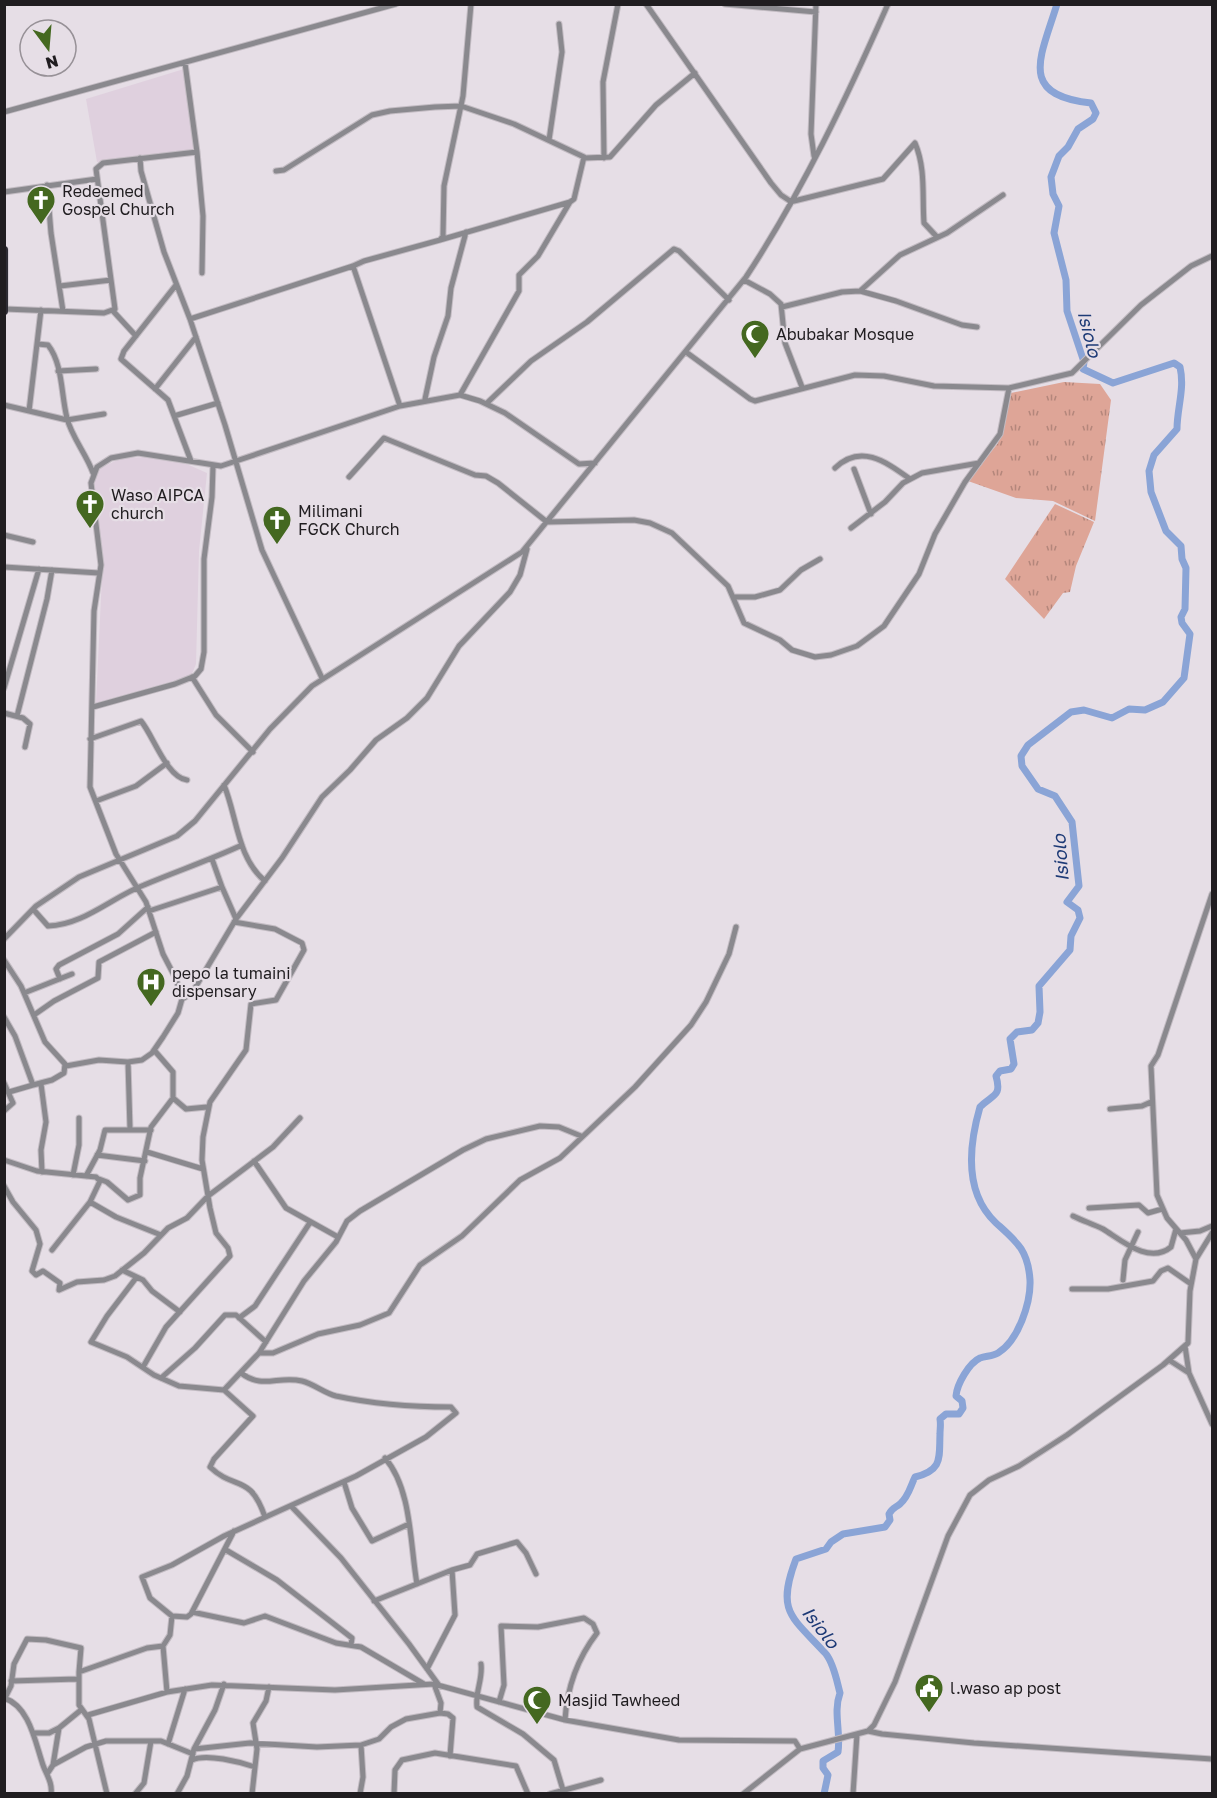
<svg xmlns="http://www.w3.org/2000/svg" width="1217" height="1798" font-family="'Golos Text',sans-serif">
<defs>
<pattern id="grass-tufts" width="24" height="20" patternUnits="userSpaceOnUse" patternTransform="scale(1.5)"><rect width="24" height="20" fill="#dea597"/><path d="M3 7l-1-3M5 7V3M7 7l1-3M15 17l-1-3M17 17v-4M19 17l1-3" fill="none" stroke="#b4867b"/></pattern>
</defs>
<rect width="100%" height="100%" fill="#e6dee6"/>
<path fill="#dfd0de" d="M184,69l11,81 -98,12 -11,-63z
M146,457l36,5 25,11 -8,78 -3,113 -4,10 -15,7 -81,22 7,-148 -14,-67 2,-15 30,-15z"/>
<path fill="url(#grass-tufts)" d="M1064,382l36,2 11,16 -16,121 -42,-20 -37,-3 -48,-17 30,-38 13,-50z
M1055,504l39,18 -18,44 -6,26 -7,1 -19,26 -39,-40z"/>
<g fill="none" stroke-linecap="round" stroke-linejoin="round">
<path stroke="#8aa4d6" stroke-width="7" d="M824,1794l4,-19 -5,-7v-7l15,-9c3,-20 -5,-40 2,-59 -3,-11 -6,-29 -14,-39 -35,-38 -50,-42 -30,-95l30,-10 5,-7 12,-8 42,-7 5,-7 -1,-6c3,-6 6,-6 11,-10 9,-8 10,-17 15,-27 28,-7 24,-19 25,-43 0,-6 1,-9 0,-15l6,-5h13l4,-6 -1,-7 -6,-5c1,-12 13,-33 24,-38 6,-2 13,-2 18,-5 20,-12 33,-50 32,-73 -2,-30 -13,-38 -34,-57 -32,-30 -27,-78 -16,-116 13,-13 22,-10 16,-31l4,-5 11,-2 3,-5 -4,-25 7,-7 15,-2 6,-7 2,-11 -1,-26 31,-36 1,-14 9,-18 -2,-8 -11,-8 12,-16 -7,-64 -17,-26 -17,-7 -16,-23 -1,-10 7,-11 43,-33 13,-2 28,8 17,-9 16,1 18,-8 21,-24 6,-44 -8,-11 -1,-6 4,-8 1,-41 -4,-9 -1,-13 -15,-15 -15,-39 -2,-21 5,-16 23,-26c0,-21 8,-40 3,-62l-6,-4 -61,20 -30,-14 1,-7 -17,-51 -1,-31 -12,-47 5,-27 -6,-12 -2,-17 8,-21 9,-9 10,-18 15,-10 3,-6 -5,-10c-74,-8 -50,-46 -34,-99"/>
<g stroke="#c2bbc2" stroke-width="7">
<path id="minor" d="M646,4l125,179 10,12 9,6
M725,4l91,8
M4,112l392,-108
M549,140l13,-88 -3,-28
M197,152l6,64 -1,57
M814,156l-3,-22 5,-130
M140,158l1,13 23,81 26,67 35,106 37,125 60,128
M585,158l25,-1 46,-52 39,-32
M604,158l-1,-76 15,-78
M276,171l8,-1 88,-55 18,-4 45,-4 26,-1 53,18 70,33 -10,42 -4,3 -130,38
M47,185l4,48 12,78
M4,192l93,-13
M790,202l93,-23 32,-36c11,26 7,53 9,80l13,14
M744,280l26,14 11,10 4,39 17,44
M176,285l-52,66 -3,8 47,41 23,61
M60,286l51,-6
M860,291l40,-36 47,-22 56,-38
M782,307l60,-15 18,-1 36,10 66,24 15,2
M5,309l99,4 11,-4 -19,-140 7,-6 94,-11 -12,-89
M113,311l23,25
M190,319l163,-53
M38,344l10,1c15,19 13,50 19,73 4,18 20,37 26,55
M686,352l64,47 5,2 100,-26 29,1 50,10 75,2 63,-15 69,-68 50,-39 21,-10
M58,371l38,-2
M155,389l41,-52
M460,395l59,-104v-16l19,-19 32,-54
M425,399l9,-42 14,-41 3,-28 15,-56
M487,403l44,-42 56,-39 87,-73 5,2 50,49
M4,405l63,15 37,-6
M400,406l-47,-140 11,-5 76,-21 3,-4 1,-50 19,-90 8,-92
M29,411l12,-101
M174,416l44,-13
M835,468c26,-25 51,-6 75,11
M854,469l17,45
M349,477l35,-39 91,37 11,1 12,7 49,39 87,-2 16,3 22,10 56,53 16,37 36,17 12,10 23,7 16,-2 26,-9 27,-20 35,-52 16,-40 30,-52 35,-48 9,-46
M851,528l34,-26 18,-19 19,-10 57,-10
M4,535l29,7
M4,567l95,6
M735,597h20l25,-7 21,-20 19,-11
M192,677l24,38 37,37
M4,688l35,-119
M93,707l82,-23 20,-8 6,-7 3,-17v-93l8,-62 1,-31
M4,713l19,5 7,6 -5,23
M17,716l30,-117 5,-29
M90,739l51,-18c12,14 26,57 46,59
M224,785c13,31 13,73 41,96
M96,801l40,-15 31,-23
M222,887l14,32
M33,909l15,17c36,-1 64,-29 96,-41 33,-14 66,-25 98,-40
M149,911l73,-24 -10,-28
M4,939l32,-33 43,-29 98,-41 18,-15 75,-92 42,-43 210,-134 224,-275c56,-85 101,-180 142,-273
M4,960l17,26 24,56 20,22 -1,9 -12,7 -19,5 -18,-49 -11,-19
M60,979l-4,-10 3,-4 59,-31 30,-27
M24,993l48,-19
M182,999l10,-6 44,-74 46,-61 40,-61 28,-27 26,-30 31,-22 20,-20 32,-52 51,-54 10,-17 7,-26
M34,1015l20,-14 44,-23 1,-16 57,-30
M154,1050l19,22v26l13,11 21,-2
M128,1062l2,67
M66,1066l33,-6 29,2 14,-2 10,-7 11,-16 15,-24 4,-14 -6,-20 -13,-25 -17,-52 -30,-48 -26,-67 4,-176 7,-46 -10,-82 6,-16 14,-9 27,-5 83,13 179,-60 60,-11 20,6 25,12 74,51 16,-1
M4,1083l9,20 -9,8
M41,1084l5,38 -5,28 1,22
M9,1092l24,-7
M1110,1109l32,-3 9,-4
M147,1152l56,17
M97,1155l48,6
M4,1160l33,11 59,6 4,4 -10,21 -38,48
M254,1161l32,47 52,29
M73,1175l6,-30v-27
M86,1176l14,-26 5,-20h46
M99,1179l8,3 21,18 12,-5v-17l11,-51 22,-29
M4,1186l9,16 23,28 4,14 -8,27 4,4 7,-4 17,12 -1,7 18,-8 27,-2 11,-4 29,-23 24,-25 19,-10 21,-22 65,-49 27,-29
M90,1202l26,15 45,18
M1089,1208l50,-3 9,8 14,-4
M1073,1216c10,5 20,8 30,13 18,11 46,36 68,18l5,-18
M1180,1233l20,-2 12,-5
M1196,1259l16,-26
M122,1270l21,10 9,11 28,21
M136,1278l-29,38 -16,26 36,15 27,18 25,11 45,4 35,-37 45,-72 32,-39 11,-21 13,-10 103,-61 23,-11 54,-13 19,1 22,9
M1123,1280l2,-20 13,-28
M1072,1289h36l45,-8 8,-10 7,-3 23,16
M239,1318l16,-12 54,-82
M1185,1346l4,27
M259,1353h14l45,-19 42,-9 29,-12 31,-48 42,-29 58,-56 40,-22 75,-71 56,-62 15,-23 23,-48 7,-27
M1169,1360l20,13 23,51
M143,1367l23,-40 64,-71 -2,-8 -12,-15 -6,-25 -8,-48 1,-23 7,-35 36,-52 5,-46 25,-4 28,-50 -2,-7 -27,-14 -41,-7
M161,1378l34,-30 30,-33h11l30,27
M224,1390l29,26 -39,43 -4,8c25,24 40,6 55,50
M385,1458c27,31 25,87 32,126
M344,1482l8,26 20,33 37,-17
M291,1506l50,52 68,86 29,40
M226,1550l51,30 75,58 -1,7
M374,1601l78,-31
M192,1612l52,11 21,-7 71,27 25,4 63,37
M172,1616l15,1 4,-3 43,-83
M163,1646l4,46
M481,1664c2,16 -6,27 -4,43l46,27 31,26 9,30
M427,1669l28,-54 -3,-45 18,-5 7,-11 40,-12 9,11 10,21
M11,1681l66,-2
M434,1684l7,19 -1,10
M4,1698c25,8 31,43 38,64 3,11 11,20 9,32
M5,1698l6,-12 3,-22 13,-25 19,1 35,8 -2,24
M499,1702l5,-17 -3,-59 37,1 46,-9 9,6 4,9c-20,26 -30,54 -32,87
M88,1715l79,-23 45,-7 123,5 99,-6 131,36 114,20 116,1 5,8
M868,1731l14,3 92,9 238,16
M33,1733h16l10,-5
M168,1744l17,-55
M194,1749l56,-6 67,4 44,-2 18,-6 12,-12 15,-8 34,-6 8,1 5,4 -3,38
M192,1760c14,-7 48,2 63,7l2,-18 -4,-26 13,-22 3,-14
M53,1765l6,-37 22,-18
M47,1774l6,-9 33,-18 20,-6h55l32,13
M107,1794l-18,-75 -10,-14v-33l68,-24 16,-2 7,-11 2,-19 -22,-18 -8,-21 30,-12 52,-29 132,-60 70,-39 30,-24 -5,-6c-38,0 -78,-3 -115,-11 -12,-3 -22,-12 -34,-15 -24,-6 -39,9 -61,-8
M135,1794l9,-11 7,-42
M177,1794l10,-18 7,-27 21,-39 9,-26
M252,1794l3,-27
M360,1794l3,-17 -2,-32
M394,1794l1,-24 7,-10 33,-7 81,13 12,28
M550,1794l51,-14
M743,1794l57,-45 68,-18 6,-6 21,-43 53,-146 22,-41 19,-15 30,-14 48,-31 96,-70 25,-22 2,-52 6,-32 -10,-19 -19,-22 -10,-23 -6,-129 7,-11 54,-161
M853,1794l4,-60"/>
</g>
<g stroke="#c2bbc2" stroke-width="9">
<path id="highway" d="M4,250v61"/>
</g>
<use href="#minor" stroke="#8a898e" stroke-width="5"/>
<use href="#highway" stroke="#2e2c34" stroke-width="8"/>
</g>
<defs>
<g id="church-pin" transform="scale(1.5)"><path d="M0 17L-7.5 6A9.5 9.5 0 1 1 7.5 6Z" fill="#446820" stroke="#e6dee6"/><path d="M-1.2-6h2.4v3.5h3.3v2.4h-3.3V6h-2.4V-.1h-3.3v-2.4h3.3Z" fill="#fff"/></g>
<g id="mosque-pin" transform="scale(1.5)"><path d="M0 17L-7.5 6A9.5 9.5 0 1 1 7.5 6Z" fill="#446820" stroke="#e6dee6"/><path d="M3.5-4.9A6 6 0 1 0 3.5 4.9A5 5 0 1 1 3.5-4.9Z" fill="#fff"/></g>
<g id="hospital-pin" transform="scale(1.5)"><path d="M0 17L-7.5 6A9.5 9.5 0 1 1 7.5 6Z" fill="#446820" stroke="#e6dee6"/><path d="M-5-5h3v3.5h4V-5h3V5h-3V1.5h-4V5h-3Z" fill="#fff"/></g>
<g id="civic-pin" transform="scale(1.5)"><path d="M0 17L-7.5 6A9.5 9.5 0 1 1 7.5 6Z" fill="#446820" stroke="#e6dee6"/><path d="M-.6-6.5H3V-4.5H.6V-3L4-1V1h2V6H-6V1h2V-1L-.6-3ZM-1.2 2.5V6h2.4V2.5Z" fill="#fff"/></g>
</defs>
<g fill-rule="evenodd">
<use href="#church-pin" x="41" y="200"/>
<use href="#mosque-pin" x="755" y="334"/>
<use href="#church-pin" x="90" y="504"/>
<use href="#church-pin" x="277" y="520"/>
<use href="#hospital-pin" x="151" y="982"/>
<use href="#civic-pin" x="929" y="1688"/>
<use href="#mosque-pin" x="537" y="1700"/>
</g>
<g text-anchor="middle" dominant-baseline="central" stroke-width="4.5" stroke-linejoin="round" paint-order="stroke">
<g font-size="16" fill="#201d20" stroke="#e6dee6" text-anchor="start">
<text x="62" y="191">Redeemed<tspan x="62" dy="18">Gospel Church</tspan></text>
<text x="776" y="334">Abubakar Mosque</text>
<text x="111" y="495">Waso AIPCA<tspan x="111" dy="18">church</tspan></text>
<text x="298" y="511">Milimani<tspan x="298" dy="18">FGCK Church</tspan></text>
<text x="172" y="973">pepo la tumaini<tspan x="172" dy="18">dispensary</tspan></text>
<text x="950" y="1688">l.waso ap post</text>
<text x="558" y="1700">Masjid Tawheed</text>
</g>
<g font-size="18" font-style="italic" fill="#1d3a76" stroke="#e6dee6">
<text transform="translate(1090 334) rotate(76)">Isiolo</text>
<text transform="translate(1060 858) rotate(-94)">Isiolo</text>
<text transform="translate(821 1627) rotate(52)">Isiolo</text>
</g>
</g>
<rect width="1217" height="1798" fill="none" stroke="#201d20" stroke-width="12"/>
<g transform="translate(48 48) rotate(164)"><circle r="28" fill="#e6dee6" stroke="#979197" stroke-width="1.5"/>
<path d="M0-4.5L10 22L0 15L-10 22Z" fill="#446820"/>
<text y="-9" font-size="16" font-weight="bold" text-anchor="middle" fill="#201d20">N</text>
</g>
</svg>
